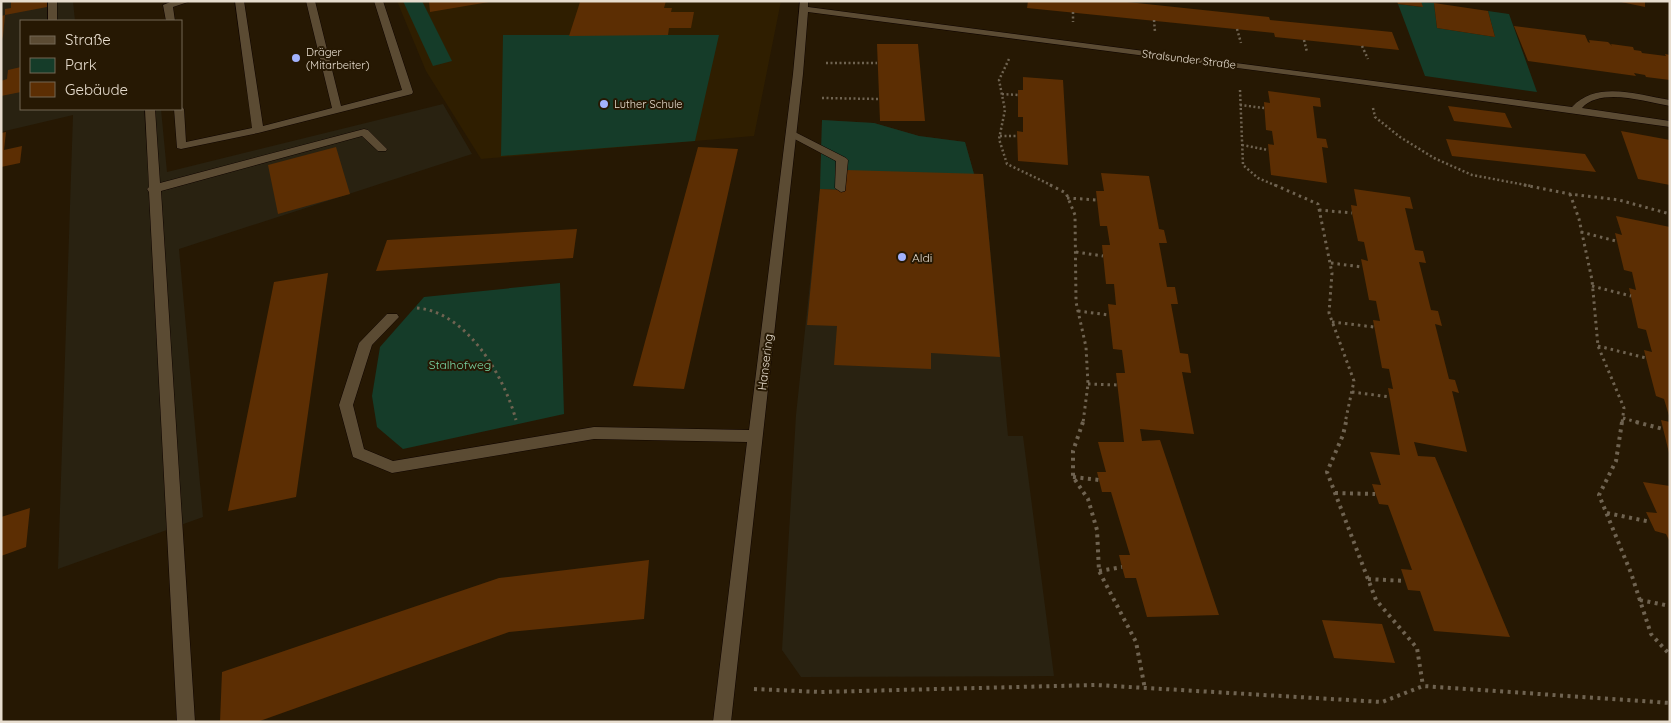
<svg xmlns="http://www.w3.org/2000/svg" width="1671" height="723" font-family="Quicksand,sans-serif">
<rect width="100%" height="100%" fill="#261803"/>
<path fill="#292211" d="M1,1h72l2,20h-54v88h140l6,63 276,-68 29,50 -293,95 24,268 -145,52 15,-454 -72,17z
M822,120l52,3 45,13 46,6 9,32h9l25,262h15l31,240 -253,1 -19,-27 14,-235 24,-226z"/>
<path fill="#2f1e00" d="M397,1h384l-27,135 -273,23 -55,-88z"/>
<path fill="#153c29" d="M403,1h19l30,60 -19,5z
M1421,2l13,1 3,25 58,9 -7,-26 21,3 28,78 -112,-16 -27,-72 24,3z
M503,35h216l-24,106 -194,15z
M822,120l52,3 45,13 46,6 9,32 -129,16 -25,-1z
M560,283l4,131 -161,35 -26,-22 -5,-31 8,-49 44,-50z"/>
<path fill="#5c2e03" d="M11,1h36v6l-42,8v-6l6,-1z
M429,1h60v1l-59,10z
M666,1l-2,7h8l-1,4h23l-3,16h-22l-1,7 -99,1 11,-34z
M1028,1h90l151,16 1,3 122,12 7,18 -124,-13 -1,-4 -247,-25z
M1397,1h24l2,6 -25,-3z
M1622,1h23v6l-24,-5z
M1434,3l54,8 7,26 -58,-9z
M5,15l-2,21 -2,6v-26z
M1514,26l71,9 3,7 2,1 -1,-3 19,2 4,4 -1,-2 22,3 1,3 7,1 1,2 24,3 -1,-2 5,1v25l-24,-3 -1,-2 -11,-2 2,3 -108,-15z
M877,44h41l7,77h-45z
M21,67v25l-20,4v-15l6,-2 1,-9z
M1023,77l40,3 5,85 -50,-4 -1,-30 6,1v-15h-5v-27h5z
M1268,91l52,7 1,9 -8,-1 4,32 9,1 2,9 -6,-1 5,36 -56,-8 -3,-31 6,1 -2,-14 -6,-1 -2,-28 6,1z
M1448,106l57,7 7,15 -58,-7z
M1621,131l49,9v45l-32,-6z
M6,132l-2,18 18,-4 -2,17 -19,4v-34z
M1446,139l139,15 11,18 -144,-16z
M336,147l14,47 -72,20 -10,-49z
M698,147l40,2 -54,240 -51,-3z
M846,170l137,4 17,183 -69,-4v16l-97,-4 3,-39 -30,-1 13,-136 25,1z
M1101,173l48,3 10,53 5,1 3,13h-8l8,44h8l3,17h-7l9,49 8,1 3,19 -9,-1 12,62 -54,-5 2,12 18,-1 59,175 -72,2 -11,-39h-11l-3,-11 -3,-12h11l-19,-63h-9l-5,-20h9l-8,-30h26l-8,-69h9l-3,-23 -9,-1 -5,-45 8,1 -2,-21h-8l-4,-39h8l-3,-19h-7l-4,-35h8z
M1354,189l56,8 3,12 -8,-1 10,42 8,1 3,12 -7,-1 12,48 7,1 4,15 -7,-2 14,55 6,1 4,13 -7,-2 15,61 -53,-10 4,14 17,1 75,180 -76,-6 -14,-40 -12,-1 -7,-21 11,1 -24,-65 -9,-1 -7,-20 9,1 -11,-33 30,3 -12,-67 5,1 -4,-20 -7,-1 -9,-48 7,1 -4,-20 -7,-1 -8,-41 7,2 -4,-19 -6,-1 -6,-28 -1,-8 6,1z
M1616,216l54,11v192l-6,-20 -8,-3 -10,-38 -2,-8 8,2 -6,-22 -8,-2 -9,-40 7,2 -4,-18 -8,-2 -9,-37 7,2z
M577,229l-4,29 -197,13 11,-31z
M328,273l-32,224 -68,14 46,-229z
M1661,420l9,2v31h-1z
M1643,482l27,4v56l-4,-8 -11,-3 -9,-19 11,1z
M30,508l-4,39 -25,9v-39z
M649,560l-5,59 -135,13 -252,90h-37l2,-50 277,-94z
M1322,620l60,4 13,39 -61,-5z"/>
<g fill="none" stroke-linecap="round" stroke-linejoin="round">
<g stroke="#0f0400" stroke-width="1">
<path id="service" d="M48,1h9v20h-9z
M173,1h18l-18,6 2,14h-9l-3,-16z
M235,1h9l19,125 69,-18 -26,-107h9l26,105 61,-16 -28,-89h9l30,91 -1,2 -154,39 -77,16 -4,-1 -3,-39h7v-3l3,3 2,33 66,-14z
M145,109h10l5,74 204,-54 4,1 19,19 -1,2h-8l-16,-15 -201,55 34,531h-18l-28,-530 -2,-3 2,-2z
M791,130l55,28 2,2 -3,31 -4,1 -6,-4 1,-27 -49,-26 -1,-2z"/>
</g>
<g stroke="#0f0400" stroke-width="1">
<path id="minor" d="M800,1h8v6l764,100c25,-27 66,-12 98,-7v6c-25,-4 -69,-19 -88,2l88,13v6l-325,-45 -537,-70 -5,62 -72,648h-18l34,-280 -153,-3 -202,34 -39,-16 -14,-52 20,-62 28,-29h10l2,3 -27,28 -19,60 11,44 29,12 201,-34 155,3 44,-356z"/>
</g>
<path stroke="#6f6351" stroke-width="2.5" stroke-dasharray="2 2.5" stroke-linecap="butt" d="M1073,12v10
M1154,20l1,12
M1237,29l4,14
M1304,40l3,12
M1362,46l6,13
M1009,59l-10,21 6,30 -6,29 8,25 46,22
M826,63h51
M1240,90l3,75 15,13 19,8
M1002,94l16,1
M822,98l57,1
M1240,105l24,3
M1373,108l2,9 25,20 34,21 38,17 59,11
M1000,136h18
M1242,145l26,5"/>
<path stroke="#6f6351" stroke-width="3" stroke-dasharray="2.5 4" stroke-linecap="butt" d="M1050,185l16,8 9,22 1,87 10,45 2,37 -5,39
M1275,185l43,19 14,69 -3,40 25,68 -9,42
M1524,185l46,9 49,6 51,14
M1570,194l9,25 13,61 6,66 26,62 -2,15
M1067,198l30,2
M1319,210l33,3
M1581,232l35,9
M1076,252l27,4
M1331,263l31,4
M1592,286l39,10
M417,308c50,4 87,68 99,112
M1078,311l31,4
M1332,322l42,5
M1598,346l48,12
M1088,384l30,1
M1352,392l38,5
M1623,418l17,5"/>
<path stroke="#6f6351" stroke-width="4" stroke-dasharray="3 4.5" stroke-linecap="butt" d="M1083,422l-10,29v26l15,22 9,31 2,41 37,71 9,47
M1346,422l-3,13 -16,37 49,128 41,48 6,38
M1622,422l-6,39 -17,34 32,78 20,61 19,21
M1636,422l27,7
M1073,477l26,3
M1335,493l40,1
M1607,513l44,9
M1099,571l23,-4
M1368,579l37,2
M1640,600l30,6
M754,689l66,3 276,-7 286,17 41,-16 247,17"/>
<use href="#service" fill="#5b4b33" fill-rule="evenodd"/>
<use href="#minor" fill="#5b4b33" fill-rule="evenodd"/>
</g>
<g fill="#a2b2fd" stroke="#261803" stroke-width="2">
<circle cx="296" cy="58" r="5"/>
<circle cx="604" cy="104" r="5"/>
<circle cx="902" cy="257" r="5"/>
</g>
<g text-anchor="middle" dominant-baseline="central" stroke-width="4" stroke-linejoin="round" paint-order="stroke">
<g font-size="11" fill="#e7ddcf" stroke="#261803" text-anchor="start">
<text x="306" y="52">Dräger<tspan x="306" dy="13">(Mitarbeiter)</tspan></text>
<text x="614" y="104">Luther Schule</text>
</g>
<g font-size="11" fill="#e7ddcf" stroke="#261803">
<text transform="translate(1189 59) rotate(7)">Stralsunder Straße</text>
</g>
<g font-size="12" fill="#e7ddcf" stroke="#261803" text-anchor="start">
<text x="912" y="257">Aldi</text>
</g>
<g font-size="12" fill="#e7ddcf" stroke="#261803">
<text transform="translate(765 362) rotate(-83)">Hansering</text>
</g>
<g font-size="12" fill="#7ad8a7" stroke="#261803">
<text x="460" y="364">Stalhofweg</text>
</g>
</g>
<rect width="1671" height="723" fill="none" stroke="#e7ddcf" stroke-width="5"/>
<rect x="20" y="20" width="162" height="90" fill="#261803" stroke="#736755"/>
<rect x="30" y="36" width="25" height="8" fill="#5b4b33" stroke="#736755"/>
<text x="65" y="45" font-size="15" fill="#e7ddcf">Straße</text>
<rect x="30" y="58" width="25" height="15" fill="#153c29" stroke="#736755"/>
<text x="65" y="70" font-size="15" fill="#e7ddcf">Park</text>
<rect x="30" y="82" width="25" height="15" fill="#5c2e03" stroke="#736755"/>
<text x="65" y="95" font-size="15" fill="#e7ddcf">Gebäude</text>
</svg>
